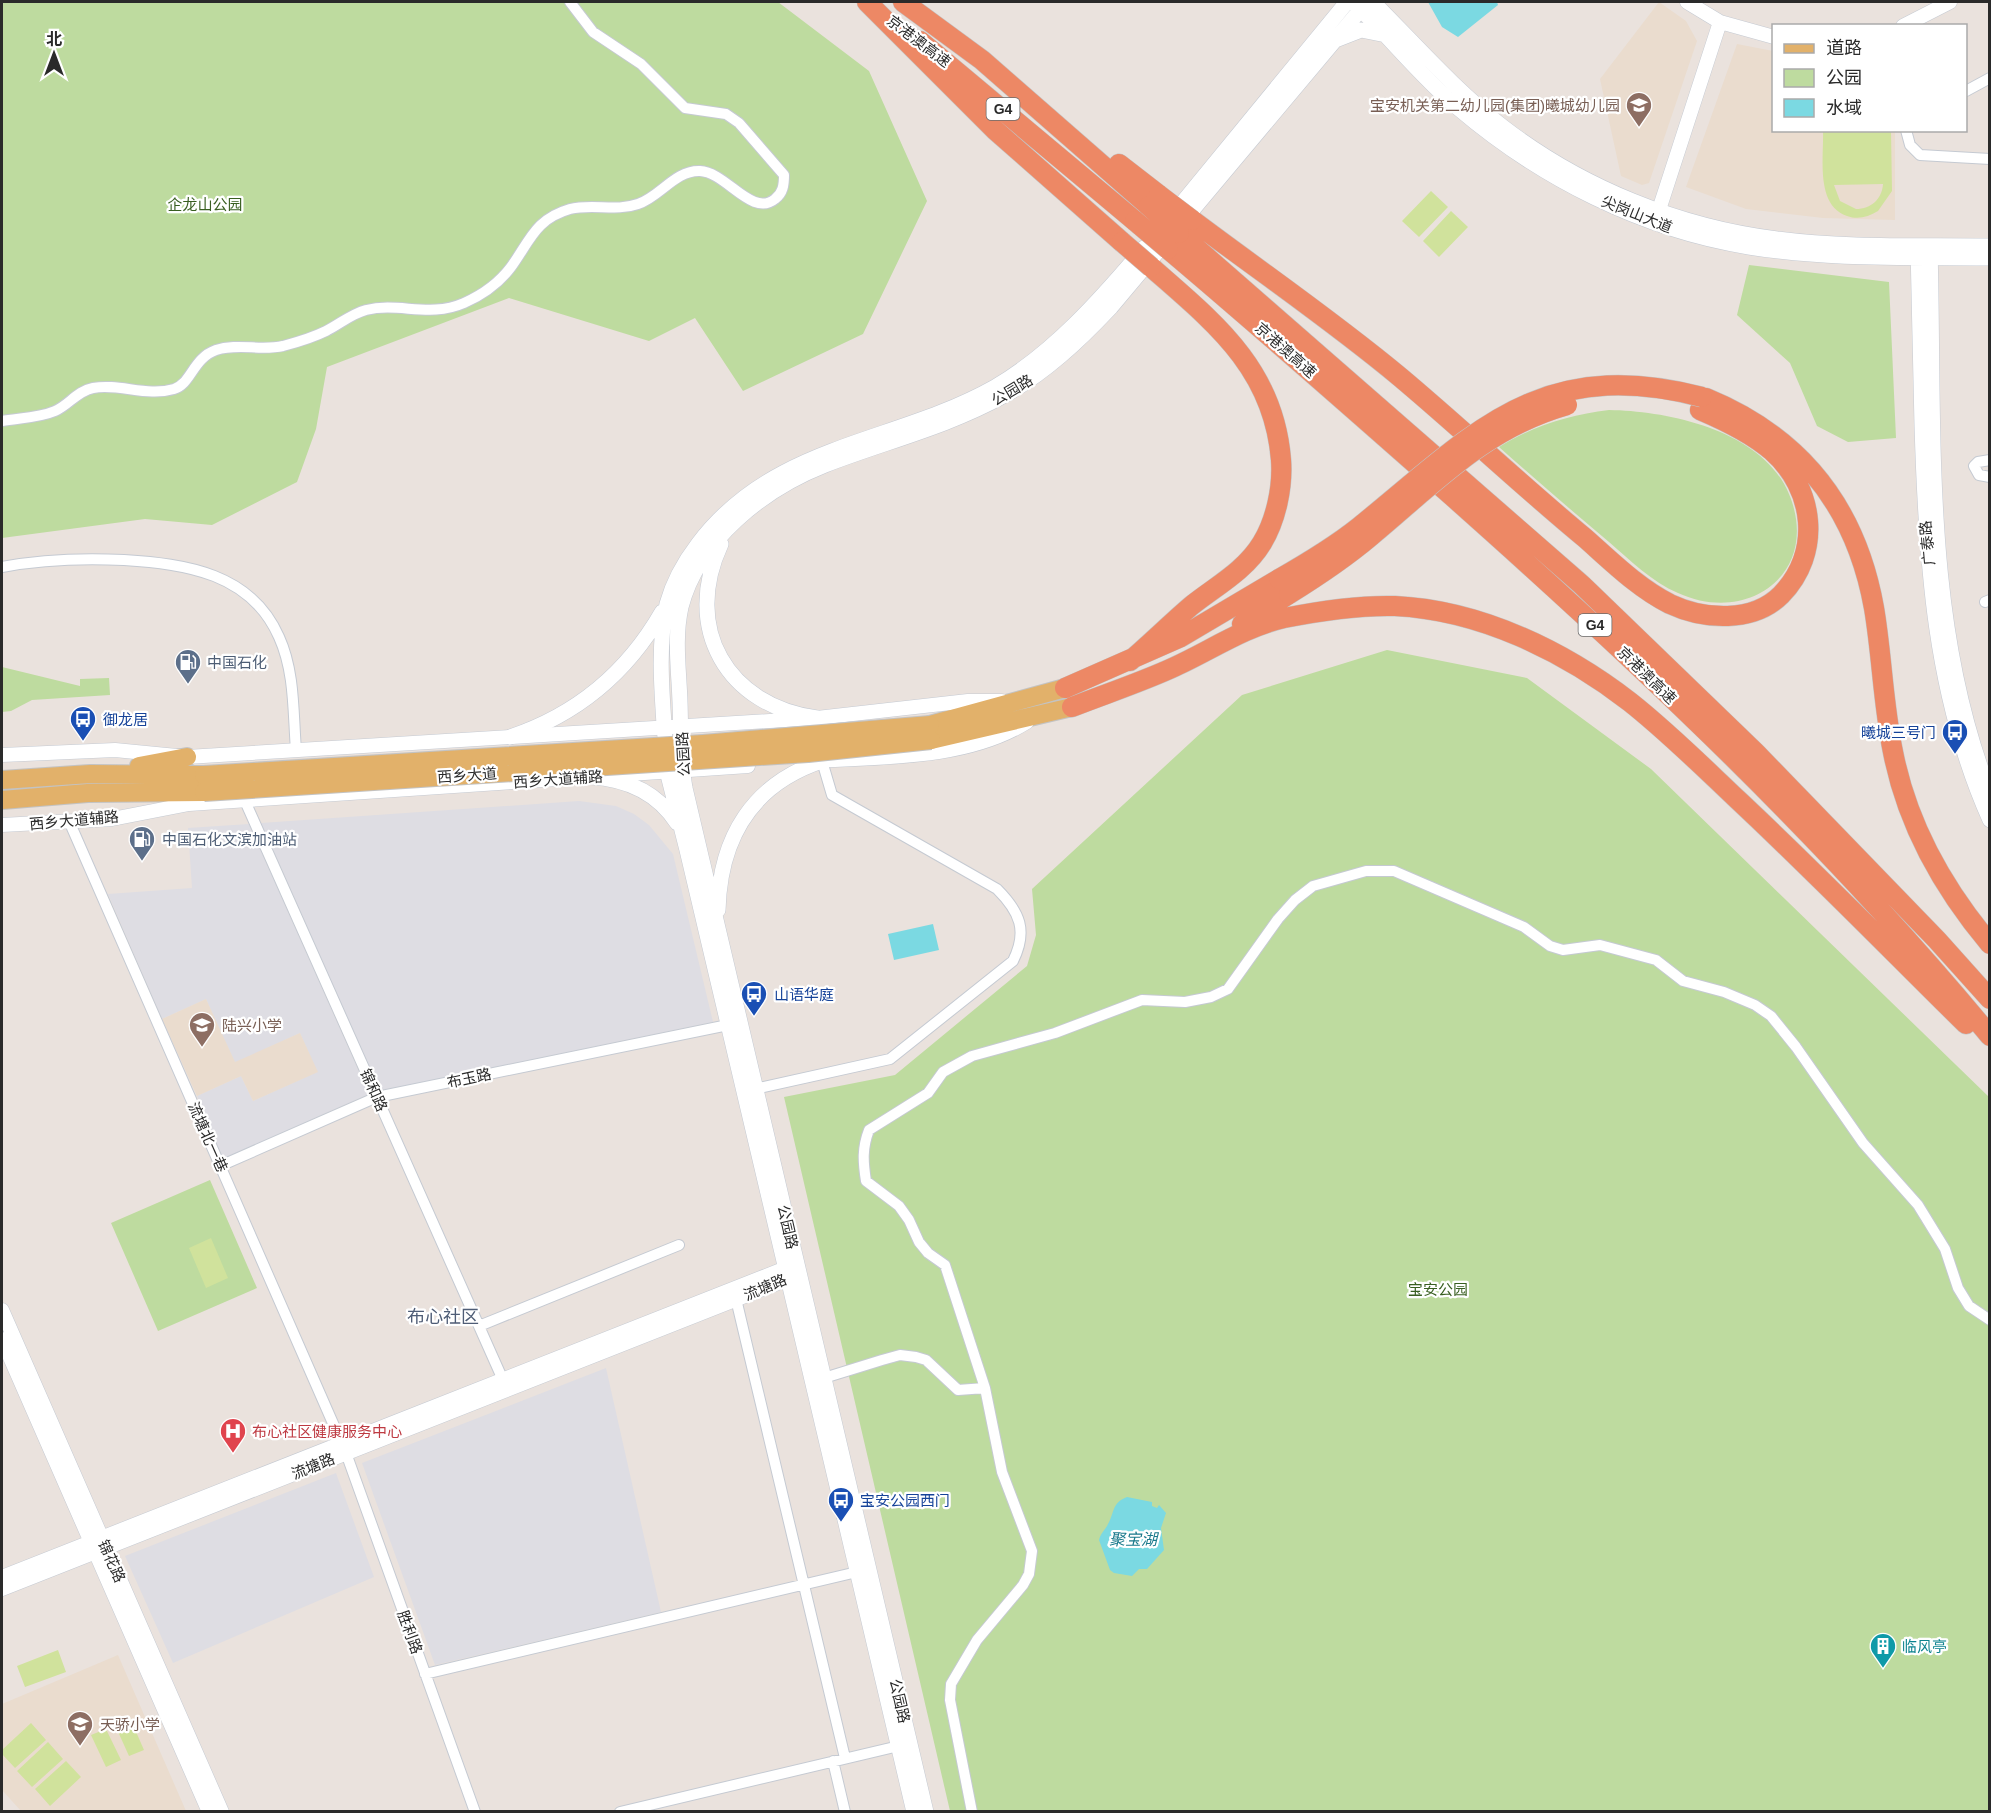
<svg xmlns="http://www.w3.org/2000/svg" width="1991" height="1813" font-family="Helvetica,'Noto Sans SC',sans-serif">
<rect width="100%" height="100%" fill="#eae2dd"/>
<path fill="#dedde3" d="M579,801l37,5 18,8 15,11 24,29 40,168 -333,69 -119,-268z
M249,824l120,270 -146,65 -26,-63 44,-20 12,25 64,-29 -17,-39 -65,30 -29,-64 -44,20 -54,-125 84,-6 -4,-60z
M606,1368l55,244 -226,53 -73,-202z
M336,1473l38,104 -201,86 -48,-107z"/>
<path fill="#eadcce" d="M1659,2l27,19 11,20 -48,142 -7,2 -21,-9 -21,-97z
M1737,44l36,7 1,79 121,1v89l-72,-2 -77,-9 -60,-22z
M206,999l29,63 65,-29 18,39 -65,29 -12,-25 -44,20 -35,-77z
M118,1655l68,156h-165l-19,-21v-86z"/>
<path fill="#bedb9f" d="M2,2h776l91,69 58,130 -64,133 -120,57 -48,-73 -46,23 -140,-43 -182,69 -11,62 -19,53 -85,43 -67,-6 -143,19z
M1749,265l140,17 7,156 -48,4 -31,-16 -27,-63 -53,-48z
M1609,410c61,1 154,21 180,84 32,77 -39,132 -111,99 -26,-11 -48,-33 -69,-51 -37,-31 -74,-63 -110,-95 34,-21 70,-32 110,-37z
M1387,650l140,28 124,91 338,328v714h-1039l-166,-714 111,-22 132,-109 9,-31 -4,-46 210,-194z
M2,667l78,19v-7l29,-1 1,17 -78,5 -21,11 -9,1z
M210,1180l47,108 -99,43 -47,-108z"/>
<path fill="#d0e29c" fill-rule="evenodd" d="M1823,131h68l1,60 -14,20c-10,6 -20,9 -31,5 -32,-11 -23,-59 -24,-85zM1883,184c-1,15 -12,25 -27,25l-16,-8 -6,-16z
M1431,191l17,16 -29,30 -17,-16z
M1451,211l17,16 -29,30 -16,-16z
M211,1238l17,40 -22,10 -17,-40z
M58,1650l8,22 -41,15 -8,-21z
M130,1718l14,32 -15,6 -14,-31z
M31,1723l15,17 -31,28 -13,-14v-4z
M106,1729l15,31 -15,7 -15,-32z
M48,1742l15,17 -31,28 -15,-16z
M66,1761l15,16 -31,29 -15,-17z"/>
<path fill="#7bd9e2" d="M1428,2h69l1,3 -40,32 -16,-10z
M933,924l6,26 -45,10 -6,-26z
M1127,1497l25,5v4l5,2 2,-3 7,8 -5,15 3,22 -17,19h-8l-7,7 -18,-3 -4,-3 -11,-30c2,-7 5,-9 8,-14 8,-13 4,-23 20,-29z"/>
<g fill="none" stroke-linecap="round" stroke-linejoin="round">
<g stroke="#c5cad2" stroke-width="12">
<path id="minor" d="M1966,91l24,-13
M1906,130l4,15 10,10 70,4
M2,421c16,-3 37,-3 53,-10 14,-6 22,-20 38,-23 26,-5 54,9 81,1 17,-5 19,-31 42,-39 21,-7 45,1 67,-4 15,-4 29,-8 43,-15 14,-7 25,-17 40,-21 33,-8 64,8 98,-7 18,-8 35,-20 47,-36 19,-26 24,-48 59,-58 23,-6 45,3 68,-5 22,-7 37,-34 62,-33 26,1 52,47 75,28 8,-6 9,-14 9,-24l-45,-52 -13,-9 -41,-6 -44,-44 -48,-32 -23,-30
M1990,460l-12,2 -4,4 5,9 11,2
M2,567c42,-8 80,-9 122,-7 62,4 127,13 155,77 16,35 14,76 17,113
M1985,602l5,-2
M245,801l258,579
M69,821l277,632 129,359
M750,1090l140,-31 123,-98c15,-30 7,-49 -16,-72l-165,-94 -10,-34
M220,1166l157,-69 351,-72
M736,1299l109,459
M479,1326l200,-81
M824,1378l58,-18 18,-5 16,2 10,3 32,30 27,-2
M425,1674l432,-102
M833,1761l12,51
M620,1812l283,-67
M972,1812l-22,-112 1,-16 26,-44 46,-55 6,-11 3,-23 -30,-79 -17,-84 -40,-123 -17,-12 -9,-11 -10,-22 -10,-14 -33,-25c-3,-19 -4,-33 3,-51l59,-37 15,-21 29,-16 83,-23 87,-33 43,2 26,-5 17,-8 50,-70 17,-19 18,-14 53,-15h28l130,56 26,19 13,4 37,-5 56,15 27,21 41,11 31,13 16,11 25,31 67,96 55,62 27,44 13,39 11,18 21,14"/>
</g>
<g stroke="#c5cad2" stroke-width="15">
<path id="tertiary" d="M1687,2l33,20 54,15
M1903,26l47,-24
M1656,219l64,-197
M2,755l113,-5 72,7 630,-39 151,-17h34
M812,761c70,-4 154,-1 215,-39
M2,825l110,-6 77,-15 559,-38
M2,1310l220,502
M2,1339l207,473
M2,1577l784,-309 10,1
M2,1589l786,-310 6,-6"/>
</g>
<g stroke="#c5cad2" stroke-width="16">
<path id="secondary" d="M1353,2c36,34 67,74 105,106 82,70 184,122 291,139 79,13 161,10 241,11
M1373,2c42,42 82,88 130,125 78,60 176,100 274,112 70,9 142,6 213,7
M1338,39l23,-9 25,5
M1183,202l164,-200
M1918,247c1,59 3,119 4,178 4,135 12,270 68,395
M1930,248c5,181 -8,373 60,545
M721,544c-39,84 6,162 96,174
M510,737c66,-22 117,-64 152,-125
M591,777c35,2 66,15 86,46
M718,910c2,-73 35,-126 104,-149
M914,1812l-227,-962 -20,-79c-2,-50 -12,-119 0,-167 6,-22 18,-43 31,-60 76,-101 196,-100 297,-157 58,-34 106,-88 149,-139
M926,1812l-241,-1024c-5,-28 -4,-57 -5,-86 -1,-31 -6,-64 1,-95 17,-67 83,-118 144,-142 59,-23 122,-38 178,-69 41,-22 76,-55 108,-89l256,-305"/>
</g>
<g stroke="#c3c3c3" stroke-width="20">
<path id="primary" d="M930,725l135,-37
M931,740l141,-33
M139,766l48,-9
M2,780l88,-6 114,1
M2,800l86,-7 116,-1"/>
</g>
<g stroke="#c3c3c3" stroke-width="21">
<path id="motorway" d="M867,2l128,128 127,112
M903,2l79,58 167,146
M920,41l215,180
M1119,164l40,31
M1192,220c69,52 141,101 208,157 62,52 122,109 185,161 26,23 53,50 85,66 34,16 83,19 111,-9 41,-42 34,-106 -9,-144 -21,-18 -46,-30 -72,-41
M1179,233l403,352 174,168 181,187 53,59
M1168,249c96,81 190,164 285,248 189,168 375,343 537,539
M1706,398c95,39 150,109 168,210 8,47 9,96 19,144 14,72 50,136 97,192
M1242,624l47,-30
M1130,661c21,-18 40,-37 61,-55 25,-20 54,-35 71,-63 14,-23 21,-56 19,-83 -7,-91 -66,-137 -130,-193
M1065,688l116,-51 98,-58
M1072,707c33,-13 67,-24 100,-39 36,-16 72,-41 112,-50 35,-7 75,-13 111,-12 85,4 169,45 235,96 38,30 72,64 107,97 78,73 153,150 229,225"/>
</g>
<use href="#minor" stroke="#fff" stroke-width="10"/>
<use href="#tertiary" stroke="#fff" stroke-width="14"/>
<use href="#secondary" stroke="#fff" stroke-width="15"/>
<use href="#primary" stroke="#e2b16a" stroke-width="18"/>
<use href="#motorway" stroke="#ed8865" stroke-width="20"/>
<g stroke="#c3c3c3" stroke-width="20" stroke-linecap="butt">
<path id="primary-bridge" d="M204,775l499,-31 227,-19
M204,792l604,-39 123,-13"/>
</g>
<g stroke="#c3c3c3" stroke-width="21" stroke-linecap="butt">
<path id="motorway-bridge" d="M1159,195l33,25
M1149,206l30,27
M1135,221l33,28
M1122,242l29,25
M1279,579c28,-16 55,-32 80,-52 116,-94 180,-172 343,-130
M1289,594c29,-18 56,-36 82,-58 64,-53 114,-108 196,-131"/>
</g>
<use href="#primary-bridge" stroke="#e2b16a" stroke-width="18"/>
<use href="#motorway-bridge" stroke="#ed8865" stroke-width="20"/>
</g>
<defs>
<g id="school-pin" transform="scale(1.35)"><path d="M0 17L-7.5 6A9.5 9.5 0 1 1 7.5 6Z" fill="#8d6e63" stroke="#fff"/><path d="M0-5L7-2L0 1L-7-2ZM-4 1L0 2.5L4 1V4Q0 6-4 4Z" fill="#fff"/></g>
<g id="fuel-pin" transform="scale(1.35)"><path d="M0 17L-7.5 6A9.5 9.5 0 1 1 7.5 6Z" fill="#5c6f8a" stroke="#fff"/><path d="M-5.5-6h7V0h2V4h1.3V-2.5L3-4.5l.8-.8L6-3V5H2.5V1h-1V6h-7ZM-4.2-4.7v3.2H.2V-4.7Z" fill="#fff"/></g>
<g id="bus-pin" transform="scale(1.35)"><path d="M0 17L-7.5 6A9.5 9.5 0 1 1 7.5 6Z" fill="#1a4fb4" stroke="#fff"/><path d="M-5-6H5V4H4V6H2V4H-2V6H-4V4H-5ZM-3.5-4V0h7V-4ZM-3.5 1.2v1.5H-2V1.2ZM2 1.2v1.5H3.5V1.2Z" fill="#fff"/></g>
<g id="hospital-pin" transform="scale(1.35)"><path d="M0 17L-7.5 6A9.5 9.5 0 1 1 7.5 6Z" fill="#e0444e" stroke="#fff"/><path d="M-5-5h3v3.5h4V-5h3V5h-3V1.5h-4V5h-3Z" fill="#fff"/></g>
<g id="building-pin" transform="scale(1.35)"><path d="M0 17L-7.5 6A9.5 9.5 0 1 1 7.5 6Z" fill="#0f9aa8" stroke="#fff"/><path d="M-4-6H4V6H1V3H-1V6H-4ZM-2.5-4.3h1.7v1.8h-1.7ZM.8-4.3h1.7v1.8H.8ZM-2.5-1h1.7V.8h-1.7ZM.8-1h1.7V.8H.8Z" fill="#fff"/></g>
</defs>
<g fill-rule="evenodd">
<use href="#school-pin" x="1639" y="105"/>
<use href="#fuel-pin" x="188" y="662"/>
<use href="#bus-pin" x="83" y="719"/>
<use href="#bus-pin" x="1955" y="732"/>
<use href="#fuel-pin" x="142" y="839"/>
<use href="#bus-pin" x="754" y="994"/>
<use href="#school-pin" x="202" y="1025"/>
<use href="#hospital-pin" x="233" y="1431"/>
<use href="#bus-pin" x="841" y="1500"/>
<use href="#building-pin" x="1883" y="1646"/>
<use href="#school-pin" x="80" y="1724"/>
</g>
<g text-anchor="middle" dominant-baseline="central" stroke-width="4.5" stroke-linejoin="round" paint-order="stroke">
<g fill="#fff" stroke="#6a6a6a" stroke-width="1.5">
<rect x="986.5" y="98" width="33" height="22" rx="4.5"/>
<rect x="1578.5" y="614" width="33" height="22" rx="4.5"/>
</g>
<g font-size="14" font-weight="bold" fill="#2a2a2a">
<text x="1003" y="109">G4</text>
<text x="1595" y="625">G4</text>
</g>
<g font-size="15" fill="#2a2a2a" stroke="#fff">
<text transform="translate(919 41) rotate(37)">京港澳高速</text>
<text transform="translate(1637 214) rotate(22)">尖岗山大道</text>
<text transform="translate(1286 350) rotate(41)">京港澳高速</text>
<text transform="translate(1012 390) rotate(-31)">公园路</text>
<text transform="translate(1927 543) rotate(-95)">广泰路</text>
<text transform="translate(1647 675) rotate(44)">京港澳高速</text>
<text transform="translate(683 754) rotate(-93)">公园路</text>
<text transform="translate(467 775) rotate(-4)">西乡大道</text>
<text transform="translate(558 779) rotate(-4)">西乡大道辅路</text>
<text transform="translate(74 820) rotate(-5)">西乡大道辅路</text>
<text transform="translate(469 1078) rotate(-12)">布玉路</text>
<text transform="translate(374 1090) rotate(66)">锦和路</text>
<text transform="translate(208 1137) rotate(66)">流塘北一巷</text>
<text transform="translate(788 1227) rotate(77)">公园路</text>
<text transform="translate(765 1287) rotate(-23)">流塘路</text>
<text transform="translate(313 1466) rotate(-22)">流塘路</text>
<text transform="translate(112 1561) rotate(66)">锦花路</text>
<text transform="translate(410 1632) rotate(70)">胜利路</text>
<text transform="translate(900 1701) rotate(77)">公园路</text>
</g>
<g font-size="15" fill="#785e54" stroke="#fff" text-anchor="start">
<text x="1620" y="105" text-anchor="end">宝安机关第二幼儿园(集团)曦城幼儿园</text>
<text x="222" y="1025">陆兴小学</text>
<text x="100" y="1724">天骄小学</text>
</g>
<g font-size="15" fill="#395f21" stroke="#fff">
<text x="205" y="204">企龙山公园</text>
<text x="1438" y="1289">宝安公园</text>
</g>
<g font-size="15" fill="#4e5e75" stroke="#fff" text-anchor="start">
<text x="207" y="662">中国石化</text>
<text x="162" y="839">中国石化文滨加油站</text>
</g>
<g font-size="15" fill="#164399" stroke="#fff" text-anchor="start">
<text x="103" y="719">御龙居</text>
<text x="1936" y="732" text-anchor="end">曦城三号门</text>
<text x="774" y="994">山语华庭</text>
<text x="860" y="1500">宝安公园西门</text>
</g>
<g font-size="15" fill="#be3a42" stroke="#fff" text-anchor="start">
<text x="252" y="1431">布心社区健康服务中心</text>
</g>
<g font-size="15" fill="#0d838f" stroke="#fff" text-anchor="start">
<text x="1902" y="1646">临风亭</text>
</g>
<g font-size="16" font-style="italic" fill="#1b7a8c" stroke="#fff">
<text x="1133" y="1539">聚宝湖</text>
</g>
<g font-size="18" fill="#4f5d76" stroke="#fff">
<text x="443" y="1317">布心社区</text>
</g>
</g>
<rect width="1991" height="1813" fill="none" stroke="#2a2a2a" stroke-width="6"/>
<rect x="1772" y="24" width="195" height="108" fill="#ffffff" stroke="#aaaaaa" stroke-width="1.5"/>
<rect x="1784" y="44" width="30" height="9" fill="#e2b16a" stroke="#aaaaaa" stroke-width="1.5"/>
<text x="1826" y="54" font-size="18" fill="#2a2a2a">道路</text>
<rect x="1784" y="69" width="30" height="18" fill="#bedb9f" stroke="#aaaaaa" stroke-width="1.5"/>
<text x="1826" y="84" font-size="18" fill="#2a2a2a">公园</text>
<rect x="1784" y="99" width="30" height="18" fill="#7bd9e2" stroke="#aaaaaa" stroke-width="1.5"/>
<text x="1826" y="114" font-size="18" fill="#2a2a2a">水域</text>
<g transform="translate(54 54)" stroke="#ffffff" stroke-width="4.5" paint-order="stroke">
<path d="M0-4.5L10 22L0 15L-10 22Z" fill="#2a2a2a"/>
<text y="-9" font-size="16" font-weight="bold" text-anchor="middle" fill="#2a2a2a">北</text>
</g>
</svg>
